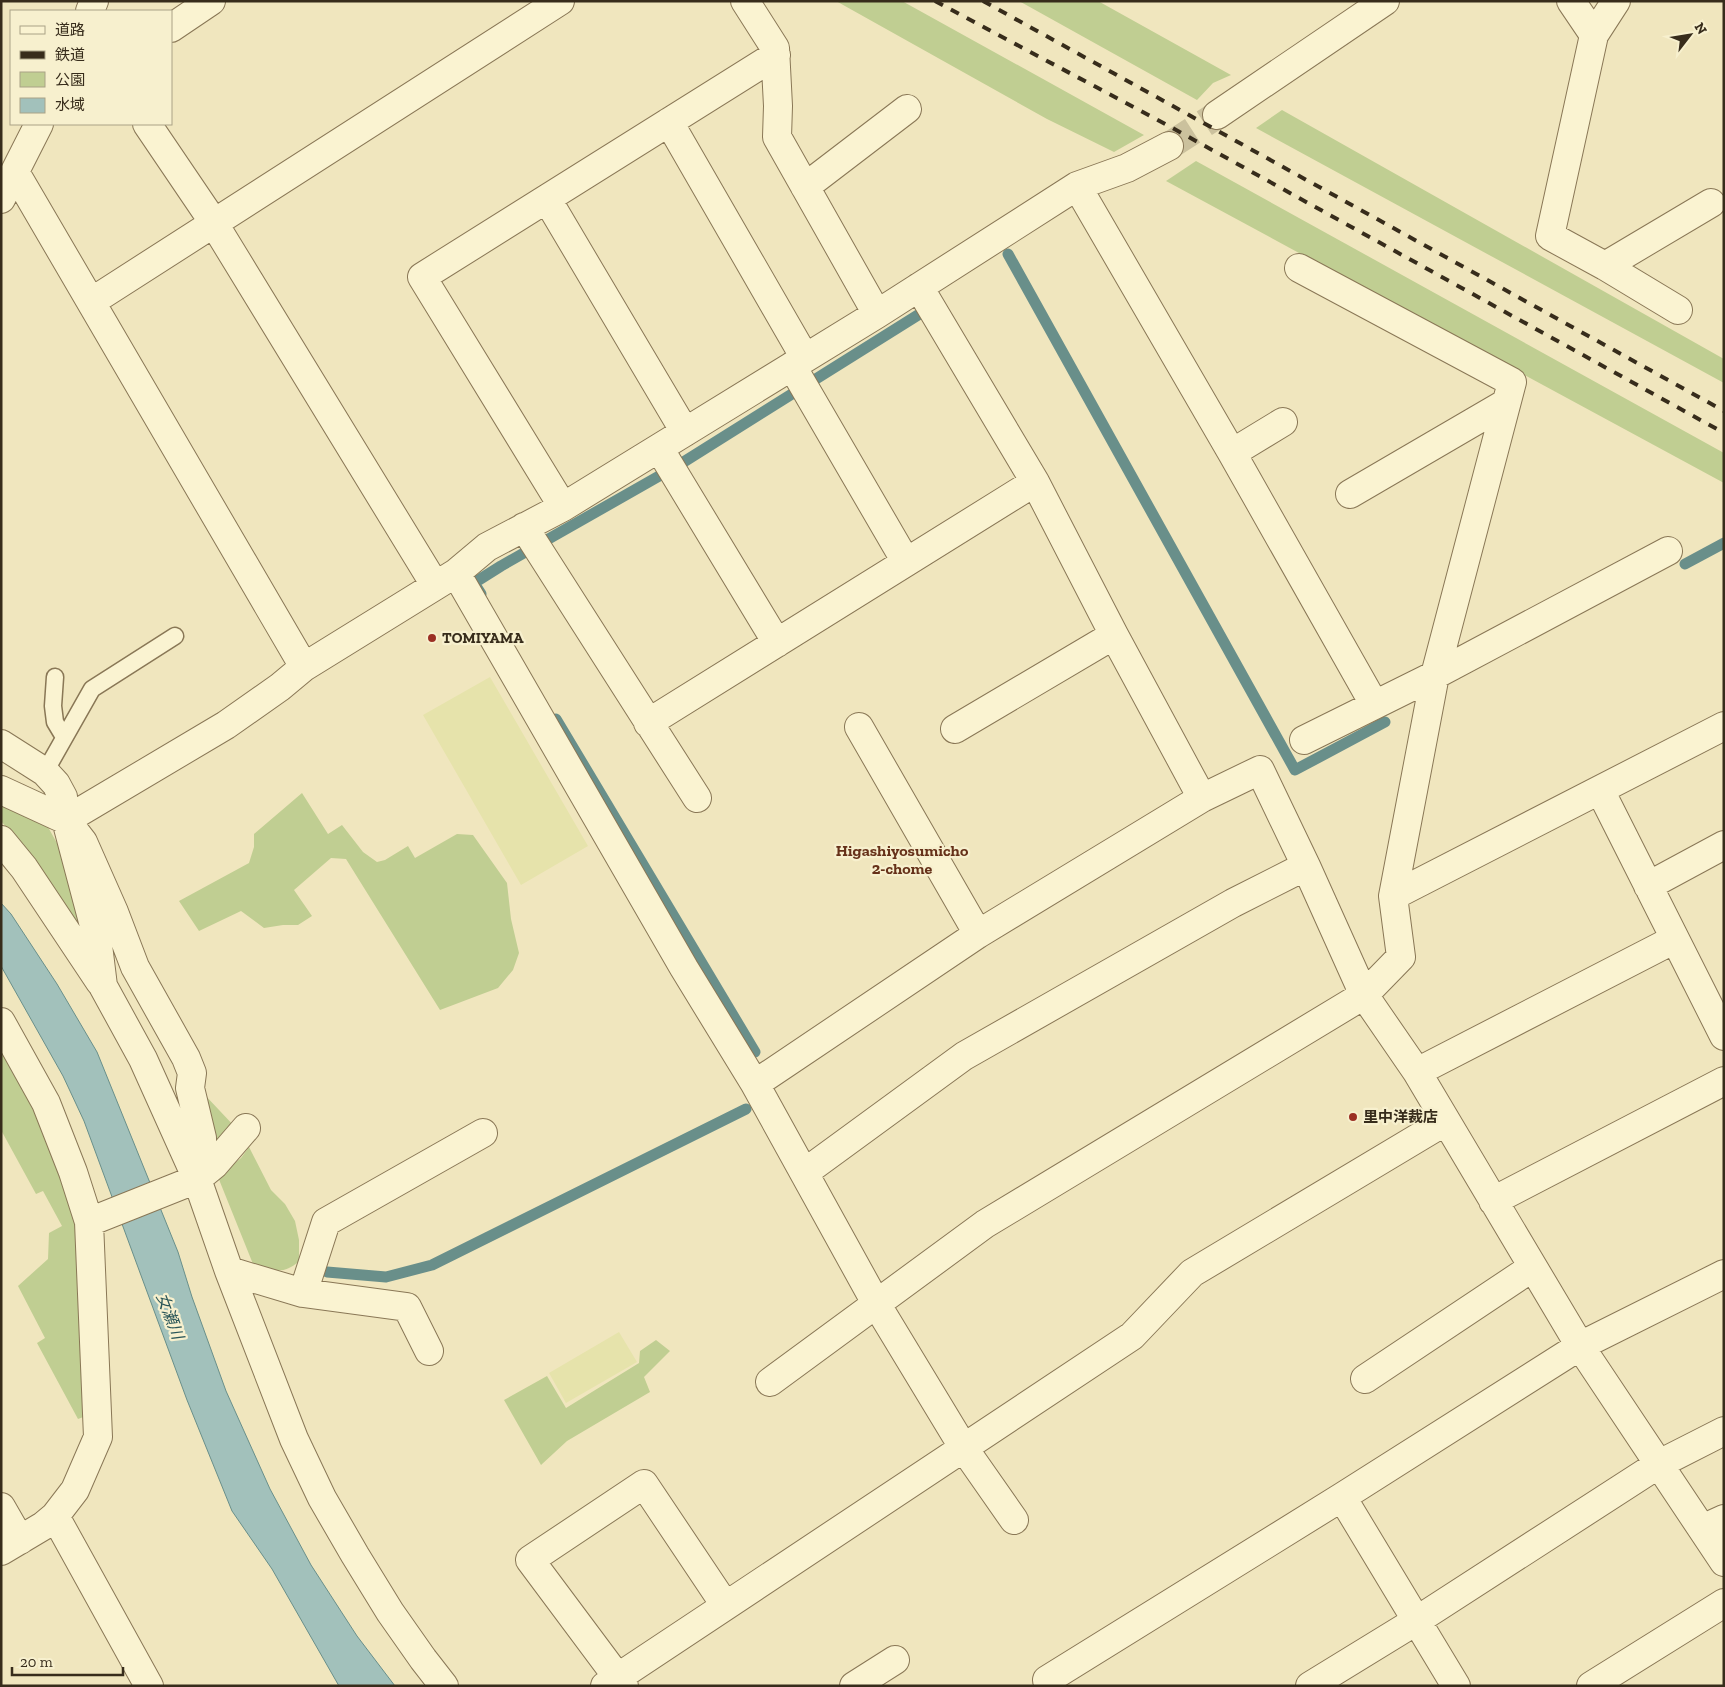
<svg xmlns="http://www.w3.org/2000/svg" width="1725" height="1687" font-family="'Zilla Slab','Noto Sans JP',serif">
<rect width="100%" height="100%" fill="#f0e6be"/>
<path fill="#e6e3ab" d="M490,677l98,169 -67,39 -98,-170z
M619,1332l18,30 -71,41 -17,-30z"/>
<path fill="#c0ce92" d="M836,1h66l242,134 -30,17 -67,-33z
M1019,1h79l133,74 -18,8 -16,17z
M1282,110l442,249v24l-468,-255z
M1196,161l528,292v30l-558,-302z
M302,793l26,41 14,-9 21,27 14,10 8,-2 23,-14 7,12 42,-24 16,1 34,48 4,36 8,34 -6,17 -15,18 -58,22 -94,-151 -15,-1 -37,32 18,26 -14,9h-15l-19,3 -23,-17 -42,20 -20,-30 70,-38 5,-16v-13z
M1,800l47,27 10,18 18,53 12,49c-25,-46 -52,-87 -87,-126z
M1,1041l36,67 41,105 8,203 -8,3 -41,-76 8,-5 -27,-52 30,-27 1,-26 13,-7 -19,-35 -7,3 -35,-64z
M203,1093l33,35 -24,28z
M249,1147l22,43 14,14 10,17 4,19v21c-16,15 -27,9 -46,3l-35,-87 23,-19z
M656,1340l14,11 -26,26 6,15 -83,49 -26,24 -37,-65 43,-24 19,32 73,-45 1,-12z"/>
<path fill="#a2c1bb" stroke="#698f8a" d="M1,903l10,11 46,70 40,68 81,200 14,45 34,94 44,98 41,76 46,71 38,50h-56l-67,-117 -40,-58 -45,-111 -103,-279 -21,-45 -62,-110z"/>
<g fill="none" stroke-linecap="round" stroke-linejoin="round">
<path stroke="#698f8a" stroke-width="11" d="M1008,254l287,516 90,-48
M1685,564l39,-21
M481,594l-7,-11 27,-17 181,-103 236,-148
M556,719l199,333
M327,1272l59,5 46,-12 314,-156"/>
<path stroke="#cbc19d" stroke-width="28" stroke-dasharray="28 14" stroke-linecap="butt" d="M1169,146l48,-31"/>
<g stroke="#897756" stroke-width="19">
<path id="lane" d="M55,677l-2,29 2,16 9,15
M45,772l47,-83 83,-53"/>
</g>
<g stroke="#897756" stroke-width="30">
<path id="street" d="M745,1l30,47 3,58 -1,31 100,177
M1571,1l23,34
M1616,1l-22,34 -44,201 55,30 73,44
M90,11l4,-10
M171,28l40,-27
M1217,115l168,-114
M669,122l136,236
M147,124l63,93 225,368
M15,172l289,495
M1077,186l155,267 142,251
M805,187l102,-78
M1,199l38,-75
M547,199l138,233
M1605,266l106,-63
M91,302l469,-301
M792,366l114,196
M659,448l118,195
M1232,453l51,-31
M1350,494l156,-91
M563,507l-141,-230 354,-222
M524,527l173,271
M456,573l228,395 71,116 122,221 86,142 51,73
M648,723l387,-241
M859,727l119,207
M955,729l159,-94
M1304,740l131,-65 233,-124
M1,744l44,28 11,12 7,13 3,23 31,117 6,49 40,73 54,120 32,92 65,168 28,59 33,57 35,57 33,47 21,27
M1,790l65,30 17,22 31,70 21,55 51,91 6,15 -2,15 12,50v15l-5,24
M1600,790l124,246
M1202,798l58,-28 46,96 58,129 53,77 163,274 144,216
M66,820l160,-95 54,-38 24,-20 152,-94 31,-26 76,-40 122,-75 192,-118 200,-128 50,-18 42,-22
M1,840l23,28 76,114
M1648,886l76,-41
M1393,896l331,-170
M1,1022l45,81 27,69 16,50 9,215 -23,53 -20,26 -12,10 -42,25
M1417,1072l258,-133
M755,1084l223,-150 224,-136 -88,-163 -79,-153 -116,-195
M804,1173l160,-117 269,-153 73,-37
M1493,1201l231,-120
M89,1222l108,-43 17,-14 32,-37
M229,1271l74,22 104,14 22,44
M303,1293l23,-71 157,-89
M1365,1379l168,-112
M770,1382l215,-158 379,-229 37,-38 -8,-61 42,-221 77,-293 -213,-114
M1342,1497l114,189
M1,1507l19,33
M55,1516l94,170
M1702,1529l22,-10
M605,1686l527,-350 60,-63 254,-152
M624,1686l-94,-126 114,-76 81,121
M854,1686l41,-26
M1051,1686l-4,-6 295,-183 238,-151 144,-72
M1310,1686l106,-65 243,-157 65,-33
M1591,1686l133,-83"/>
</g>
<use href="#lane" stroke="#faf3d1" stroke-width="16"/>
<use href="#street" stroke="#faf3d1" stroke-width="28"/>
<path stroke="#372c1b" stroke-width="4" stroke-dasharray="9 9" stroke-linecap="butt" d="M935,1l232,124 557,308
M983,1l741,410"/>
</g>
<g fill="#9b2f23" stroke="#f7f0ce" stroke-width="2">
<circle cx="432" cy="638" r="5"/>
<circle cx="1353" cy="1117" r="5"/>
</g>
<g text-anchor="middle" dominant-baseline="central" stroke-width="4.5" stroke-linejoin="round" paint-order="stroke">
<g font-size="15" font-weight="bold" fill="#372c1b" stroke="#f7f0ce" text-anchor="start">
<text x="442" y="638">TOMIYAMA</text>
<text x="1363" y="1117">里中洋裁店</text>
</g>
<g font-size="16" font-weight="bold" fill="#663119" stroke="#f7f0ce">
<text x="902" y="850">Higashiyosumicho<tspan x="902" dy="18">2-chome</tspan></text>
</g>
<g font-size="16" font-style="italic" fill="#2a5658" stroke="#f7f0ce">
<text transform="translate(170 1316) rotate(69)">女瀬川</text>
</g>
</g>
<rect width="1725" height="1687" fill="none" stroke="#372c1b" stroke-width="5"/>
<rect x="10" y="10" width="162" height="115" fill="#f7f0ce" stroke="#aaa286"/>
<rect x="20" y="26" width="25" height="8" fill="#faf3d1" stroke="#aaa286"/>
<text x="55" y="35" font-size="15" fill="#372c1b">道路</text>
<rect x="20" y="51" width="25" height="8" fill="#372c1b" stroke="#aaa286"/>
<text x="55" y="60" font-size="15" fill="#372c1b">鉄道</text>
<rect x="20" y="72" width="25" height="15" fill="#c0ce92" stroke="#aaa286"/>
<text x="55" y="85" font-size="15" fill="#372c1b">公園</text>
<rect x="20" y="98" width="25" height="15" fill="#a2c1bb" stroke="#aaa286"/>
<text x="55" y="110" font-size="15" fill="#372c1b">水域</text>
<g transform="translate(1690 35) rotate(59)" stroke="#f7f0ce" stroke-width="4" paint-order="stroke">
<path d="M0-4L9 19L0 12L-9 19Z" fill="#372c1b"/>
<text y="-8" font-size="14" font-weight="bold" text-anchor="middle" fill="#372c1b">N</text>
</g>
<path d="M12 1667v8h111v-8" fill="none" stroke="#372c1b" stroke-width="2.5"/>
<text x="20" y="1667" font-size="15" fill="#372c1b" stroke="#f7f0ce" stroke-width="4" paint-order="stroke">20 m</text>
</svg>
